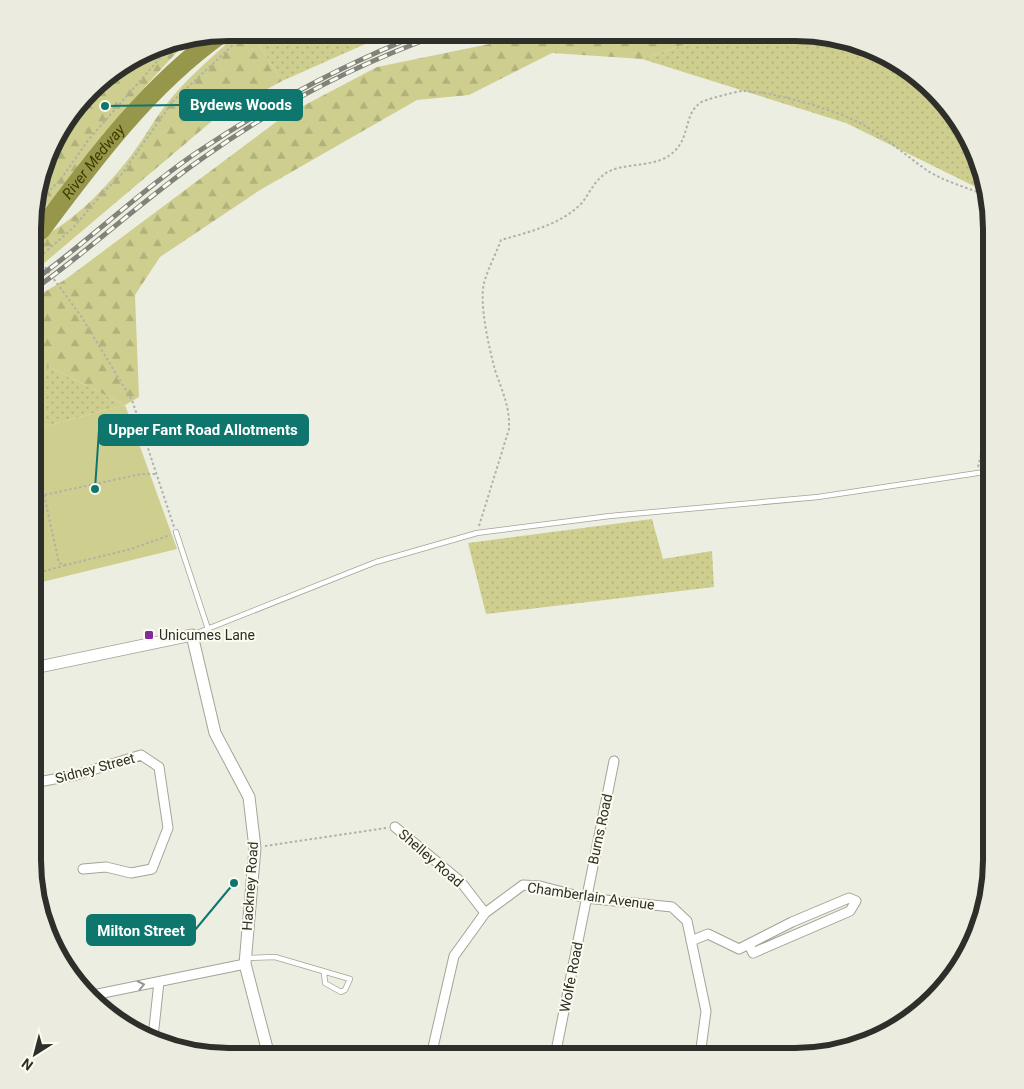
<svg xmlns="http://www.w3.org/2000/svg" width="1024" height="1089" font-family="Roboto,sans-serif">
<defs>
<pattern id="grass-dots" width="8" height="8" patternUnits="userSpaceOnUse" patternTransform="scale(1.25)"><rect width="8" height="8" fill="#cecf8e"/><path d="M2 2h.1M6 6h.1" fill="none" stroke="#b1b27b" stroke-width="1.8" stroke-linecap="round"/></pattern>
<pattern id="forest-firs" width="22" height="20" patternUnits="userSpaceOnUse" patternTransform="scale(1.25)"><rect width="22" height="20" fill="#cecf8e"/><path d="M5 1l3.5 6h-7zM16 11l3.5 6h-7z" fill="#b1b27b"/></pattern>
</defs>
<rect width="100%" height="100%" fill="#edeee2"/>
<path fill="url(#grass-dots)" d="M251,33h139l-108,48z
M716,34h104l73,25 65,61 23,46 5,26 -140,-69 -204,-64z
M35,360l90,45 -90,24z
M652,519l11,40 49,-8 2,36 -228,27 -18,-71z"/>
<path fill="url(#forest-firs)" d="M239,33h12l31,48 -64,35 -182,154v-30c33,-15 63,-45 86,-73 19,-22 32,-49 51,-71 20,-23 43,-43 66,-63z
M543,33l173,1 -74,25 -90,-6 -83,42 -52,5 -157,90 -100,67 -25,38 4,102 -14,8 -90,-45 1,-63 30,-18 218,-163 93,-49z
M190,39c-33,33 -65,70 -94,106 -18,23 -34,53 -60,68v-22l23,-60 41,-50 66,-38z"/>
<path fill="#cecf8e" d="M125,405l52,144 -143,35 1,-155z"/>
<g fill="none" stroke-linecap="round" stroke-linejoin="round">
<path stroke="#97974c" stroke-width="19" id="s1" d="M36,233l5,-3c53,-71 107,-144 180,-196"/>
<g stroke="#a3a498" stroke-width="6">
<path id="service" d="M176,532l32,97
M192,635l184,-73 101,-29 133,-17 208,-19 173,-26
M247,958l28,-1 75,22 -5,11 -4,2 -16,-9 -1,-11"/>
</g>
<g stroke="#a3a498" stroke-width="11">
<path id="minor" d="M33,783l43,-8 65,-20 18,12 9,61 -16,41 -21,4 -25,-6 -23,2
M395,827l66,55 24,31
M691,941l17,-7 31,15 53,-27 57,-24 7,3 -6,10 -97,42 -4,-8
M93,995l152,-31
M153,1037l6,-55
M431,1056l23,-100 31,-43 38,-28 17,1 46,12 86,9 15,14 19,90 -6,45
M555,1056l59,-295"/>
</g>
<g stroke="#a3a498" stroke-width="13">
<path id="tertiary" d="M34,668l158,-33 23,98 34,64 6,51 -10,116 24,92"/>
</g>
<path stroke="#b0b1a7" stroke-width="2" stroke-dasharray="2.5 2.5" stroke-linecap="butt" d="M36,204l25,-25 28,-40 86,-98
M39,259l42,57 51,84 42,127
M36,260l37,-32 28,-33 20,-20 52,-74 63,-59 15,-9
M978,467l13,-54
M44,495l15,68 7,2 65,-16 39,-14
M35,497l106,-23h15
M479,526l30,-97c1,-23 -7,-38 -14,-59 -6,-23 -16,-65 -11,-87 4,-15 12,-29 17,-43 28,-8 58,-15 79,-35 10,-11 12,-22 26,-32 17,-10 41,-6 59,-15 28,-15 16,-41 35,-55 3,-3 38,-12 43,-12 26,0 82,16 106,27 29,12 53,35 79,53 15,10 41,17 59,25
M34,574l32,-9
M265,846l121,-18"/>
<use href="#service" stroke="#fff" stroke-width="4.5"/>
<use href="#minor" stroke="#fff" stroke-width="9"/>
<use href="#tertiary" stroke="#fff" stroke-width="11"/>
<g stroke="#81827a" stroke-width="5">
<path id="rail" d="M36,279c55,-40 104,-88 160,-126 73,-49 146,-88 227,-120
M36,288c56,-40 107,-88 164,-128 74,-53 158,-97 244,-127"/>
</g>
<use href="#rail" stroke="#fbfbef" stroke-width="3" stroke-dasharray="9" stroke-linecap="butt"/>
</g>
<defs><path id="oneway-chevron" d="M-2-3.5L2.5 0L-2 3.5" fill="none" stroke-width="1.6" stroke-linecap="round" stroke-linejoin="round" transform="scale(1.25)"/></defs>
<use stroke="#969694" href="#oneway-chevron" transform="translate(141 985) rotate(-12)"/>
<rect fill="#822b99" stroke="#fbfbef" stroke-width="2" x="144" y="630" width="10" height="10" rx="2.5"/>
<g text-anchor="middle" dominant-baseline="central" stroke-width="4" stroke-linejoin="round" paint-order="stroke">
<g font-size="14" fill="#2e2e2a" stroke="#fbfbef" text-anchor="start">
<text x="159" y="635">Unicumes Lane</text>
</g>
<g font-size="14" fill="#2e2e2a" stroke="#fbfbef">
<text transform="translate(95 768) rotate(-15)">Sidney Street</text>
<text transform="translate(600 829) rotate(-78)">Burns Road</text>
<text transform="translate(431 858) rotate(41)">Shelley Road</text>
<text transform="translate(250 886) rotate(-86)">Hackney Road</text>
<text transform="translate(591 896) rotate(8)">Chamberlain Avenue</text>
<text transform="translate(571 977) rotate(-79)">Wolfe Road</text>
</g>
<g font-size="15" font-style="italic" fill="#3e3d00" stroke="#fbfbef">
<text stroke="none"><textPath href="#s1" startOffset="92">River Medway</textPath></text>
</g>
</g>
<path d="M0 0H1024V1089H0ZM229 41H795A188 188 0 0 1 983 229V860A188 188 0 0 1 795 1048H229A188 188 0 0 1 41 860V229A188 188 0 0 1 229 41Z" fill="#ebebdf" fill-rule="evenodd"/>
<path fill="none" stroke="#2e2e2a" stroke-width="6" d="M229 41H795A188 188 0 0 1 983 229V860A188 188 0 0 1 795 1048H229A188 188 0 0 1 41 860V229A188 188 0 0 1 229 41Z"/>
<path fill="none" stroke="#0f766e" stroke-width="2" d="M105 106L180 105M95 489L99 430M234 883L195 930"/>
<g fill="#0f766e" stroke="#fbfbef" stroke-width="2">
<circle cx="105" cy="106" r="5"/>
<circle cx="95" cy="489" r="5"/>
<circle cx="234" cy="883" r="5"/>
</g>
<g fill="#0f766e" stroke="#0f766e" stroke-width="2">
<rect x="180" y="90" width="122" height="30" rx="5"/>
<rect x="99" y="415" width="209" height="30" rx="5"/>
<rect x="87" y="915" width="108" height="30" rx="5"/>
</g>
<g font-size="15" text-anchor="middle" font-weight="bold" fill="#fff">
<text x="241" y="110">Bydews Woods</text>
<text x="203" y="435">Upper Fant Road Allotments</text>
<text x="141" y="936">Milton Street</text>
</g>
<g transform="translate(35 1054) rotate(216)" stroke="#fbfbef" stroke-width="4" paint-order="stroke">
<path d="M0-4L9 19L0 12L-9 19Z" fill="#2e2e2a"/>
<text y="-8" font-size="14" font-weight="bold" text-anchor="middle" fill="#2e2e2a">N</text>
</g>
</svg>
